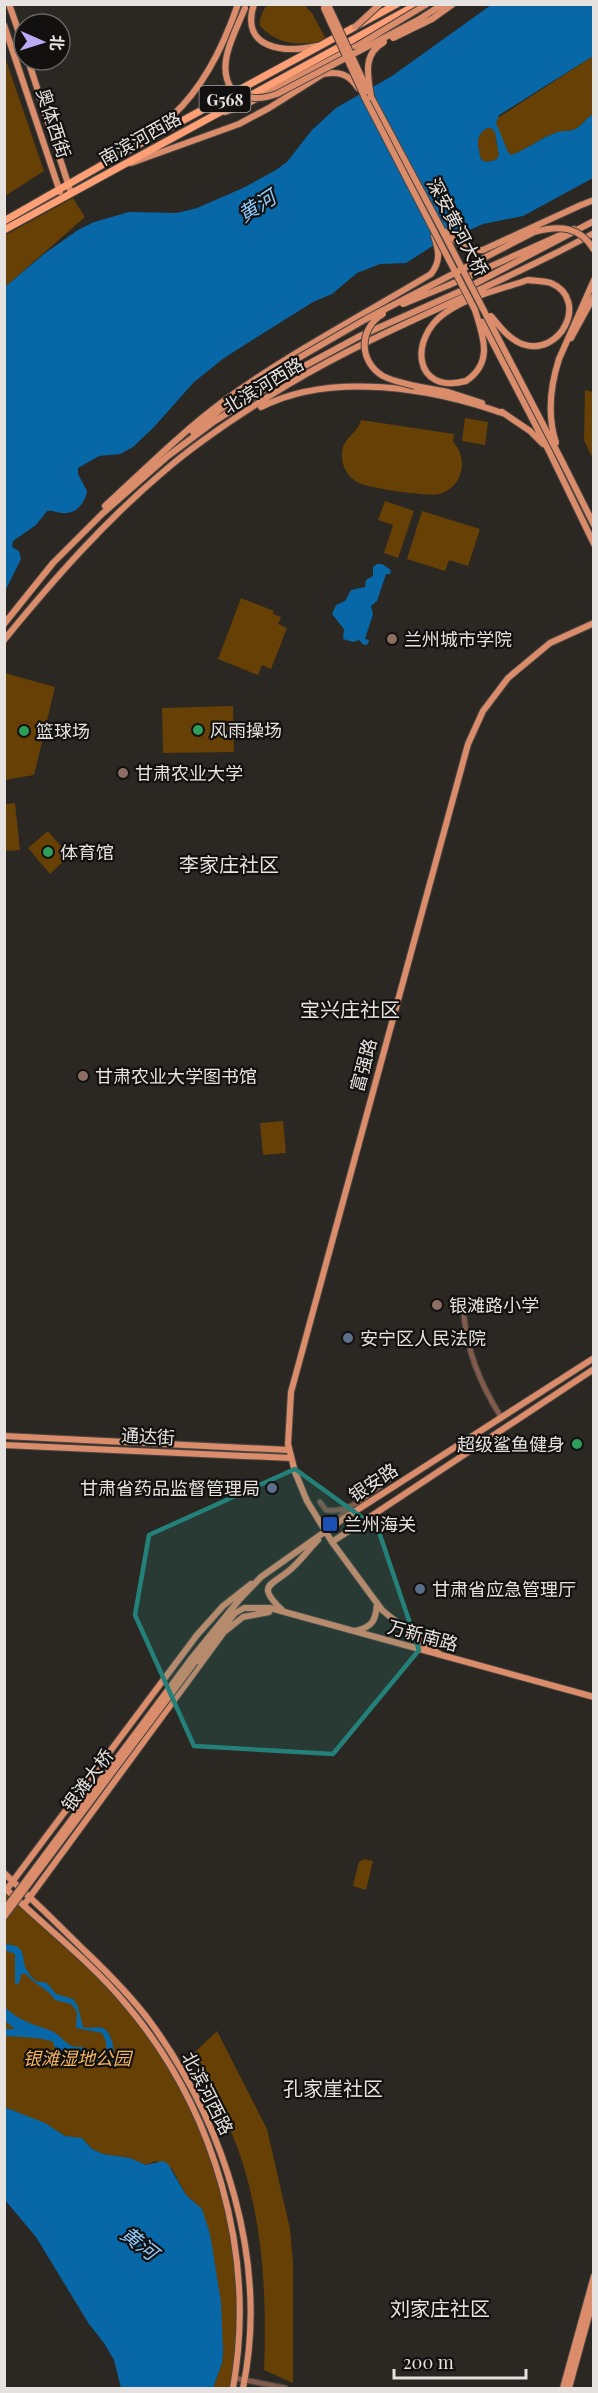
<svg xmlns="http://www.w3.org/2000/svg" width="598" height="2393" font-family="'Playfair Display','Noto Sans SC',serif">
<rect width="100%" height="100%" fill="#2b2723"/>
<path fill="#664004" d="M271,5h33l8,8 15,28c-28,3 -45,7 -67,-15v-7l5,-12z
M593,56v58c-7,4 -11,12 -18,15 -7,3 -14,2 -20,4 -15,5 -30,18 -44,22l-3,-3 -12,-25v-8z
M5,57l39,114 -39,25h-1z
M487,128h4l4,4 4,23 -3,5 -11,2 -4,-3c-3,-12 -7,-23 6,-31z
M73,198l12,19 -80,70 -1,-51z
M585,390l8,2v67l-9,-19z
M465,418l23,4 -3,23 -23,-4z
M361,420l93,14 -1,8c16,16 10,46 -14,52 -11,3 -72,-6 -82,-12 -7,-4 -12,-11 -14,-18 -6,-27 15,-28 18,-44z
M385,501l29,10 -16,47 -14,-5 9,-28 -15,-5z
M422,511l58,18 -12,37 -19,-6 -4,11 -38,-12z
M241,598l33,13 -1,3 8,3 -3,7 9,4 -16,41 -9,-4 -4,10 -40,-16z
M5,673l50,14 -21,88 -29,5z
M233,706l1,46 -71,1 -1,-45z
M15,803l5,47 -15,1v-47z
M48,831l21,25 -19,18 -22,-26z
M283,1121l3,32 -23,2 -3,-32z
M364,1859l9,2 -7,29 -13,-4 6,-24z
M4,1886l101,94 51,65 47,82 22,75 14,83 -6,103h-20l9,-25 1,-12 -21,-142 -16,-14 -14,-26 -16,-8 -10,4 -16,-7 -27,-4 -11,-5 -8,-9 -19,-4 -20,-12 -40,-17z
M217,2031l50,98 23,100 3,34v120l-29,-13c3,-74 -1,-151 -26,-221 -12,-33 -29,-64 -45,-95z"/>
<path fill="#0868a7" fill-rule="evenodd" d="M491,5h102v51l-81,51 -13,8 -3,8 12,29 3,3c14,-4 29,-17 44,-22 6,-3 13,-1 20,-4 7,-3 11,-11 18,-15v64l-70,38 -40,8 -52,23 -25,16 -26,1 -23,9 -25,21 -19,8 -89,56 -30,24 -40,45 -21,20 -13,7 -21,2 -21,12v6l9,17c-2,12 -11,24 -25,22 -6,0 -8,-3 -15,-2l-11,14 -23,16 -1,6 7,4 2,8 -16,32v-304l39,-33 34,-24 16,-8 35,-10 48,1 20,-5 46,-20 33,-18 11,-8 25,-32 24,-22 56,-32zM487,128h4l4,4 4,23 -3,5 -11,2 -4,-3c-3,-12 -7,-23 6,-31z
M377,564h5l9,6 -1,4h-4l-9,27 -6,5 2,8 -8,25 4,1 -1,4 -4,1 -5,-5 -6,2 -10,-3 1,-10 -12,-15 4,-9 9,-4 6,-11 14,-3 1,-7 7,-4v-9z
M5,1944c16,2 17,4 19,19 1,6 7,13 11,18l12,2 9,11 17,5 5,8 5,20c6,2 14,-1 20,1 10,5 13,27 9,36l-9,3 -10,-7 -9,3 -13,-13 -7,6h-6l-5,-14c-10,-5 -36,-5 -48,-6v-7h10l-10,-8v-14c11,12 29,18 44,23 8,2 15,12 23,16 4,2 9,0 13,2 8,3 15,7 22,9l-1,-15 -4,-9 -26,-5 1,-16 -6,-8 -16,-4c-8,-13 -21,-15 -29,-26h-5l-1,7 -3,4 -2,-2v-29l-10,-4z
M4,2107l41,16 20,13 17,2 10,11 11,5 27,4 16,7 17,-4 5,3 18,31 16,14 8,25 11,68 2,49 -1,12 -9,25h-92l-7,-28 -10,-17 -15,-19 -53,-87 -31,-37z"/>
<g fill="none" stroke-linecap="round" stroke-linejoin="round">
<g stroke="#494541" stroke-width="7">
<path id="minor" d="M464,1316c3,35 18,71 37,101
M320,1502l6,8c26,4 46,-19 66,-33
M334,1523l13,-13
M235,2378l50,10"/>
</g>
<g stroke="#494541" stroke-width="8">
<path id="major" d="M9,4l15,43
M254,4c-15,46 32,49 63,42
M4,25l56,167
M28,60l43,133
M371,97l70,131
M225,112l18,-6 114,-60
M138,142c11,-9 23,-17 34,-26 32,-29 52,-71 66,-112
M131,163l108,-39 30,-16 54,-34c16,-3 26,0 35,14
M581,205l13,-5
M449,285l125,-56
M475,310c8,26 19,52 -9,71 -53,14 -57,-43 -21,-68 24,-17 56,-24 83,-33
M482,322l66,127 46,95
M571,338l23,-42
M559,359l35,-79
M415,386l33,6 34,11
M261,407c71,-36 171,-19 244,7
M502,412l28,19 13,13
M193,432l44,-36
M563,463l31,62
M105,506c39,-36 77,-74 120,-106 65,-47 136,-84 206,-126 10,-13 8,-23 3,-38
M4,624l49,-61 49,-49 66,-58 44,-33 72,-46 76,-41 103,-46 131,-69
M4,640c49,-60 100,-118 159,-168 38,-33 83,-62 126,-88 97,-58 206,-96 305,-151
M4,1436l285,14
M4,1445l287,13
M332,1542l262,-173
M282,1610c-27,-26 -10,-24 9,-41 10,-9 18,-20 27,-29
M355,1631c18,-4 21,-11 22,-28
M441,1655l-21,-14 -38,-31 -50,-68 -25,-41 -12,-29 -7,-28 3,-52 177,-648 15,-33 25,-33 42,-35 44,-20
M191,1659l48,-59 22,-23 79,-56 254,-163
M195,1662l40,-49 9,-5h26l324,89
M4,1873c28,26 55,52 82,79 23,22 46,45 65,71 74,102 118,239 92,365
M4,1887c40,39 85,73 121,116 89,104 132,250 108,385
M7,1889l190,-254 26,-29 28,-22
M24,1905l200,-273 19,-15 26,-5
M563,2388l31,-112
M569,2388l25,-91"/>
</g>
<g stroke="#494541" stroke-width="9">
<path id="highway" d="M4,221l119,-68 274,-149
M4,230l414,-226"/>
</g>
<use href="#minor" stroke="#825b4b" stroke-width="4.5"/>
<use href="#major" stroke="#db8c6a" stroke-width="6"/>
<use href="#highway" stroke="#fe9f76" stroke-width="7"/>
<g stroke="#494541" stroke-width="8" stroke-linecap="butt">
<path id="major-bridge" d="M329,7l39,84
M245,8c-10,25 -30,57 -13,82 16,10 28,10 45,4l141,-74 25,-16
M324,8l41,90 110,212
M355,27l25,-23
M393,38l39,-19 21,-15
M357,46l70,-42
M371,97c-3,-21 -9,-43 13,-55
M441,228l122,235
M446,232c12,12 20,19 37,18l98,-45
M403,304l46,-19
M383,314c-24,14 -25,47 0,62 9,5 21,7 32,10
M491,316c8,10 18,23 31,28 38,14 68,-44 29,-61 -7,-2 -16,-2 -23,-3
M237,396l46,-29 83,-48 168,-87c25,-7 46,-6 60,18
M556,443c-9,-28 -6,-56 3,-84
M4,1910l187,-251
M4,1917l191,-255"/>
</g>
<use href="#major-bridge" stroke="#db8c6a" stroke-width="6"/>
</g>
<path fill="#248179" fill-opacity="0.2" stroke="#248179" stroke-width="4.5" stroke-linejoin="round" d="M295,1469l83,60 41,121 -86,104 -139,-8 -59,-131 14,-80z"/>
<g fill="#8d6e63" stroke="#12110f" stroke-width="2">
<circle cx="392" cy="639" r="6"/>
<circle cx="123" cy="773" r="6"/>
<circle cx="83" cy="1076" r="6"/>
<circle cx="437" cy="1305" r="6"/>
</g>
<g fill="#2e9e5b" stroke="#12110f" stroke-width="2">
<circle cx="198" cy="730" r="6"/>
<circle cx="24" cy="731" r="6"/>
<circle cx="48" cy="852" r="6"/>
<circle cx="577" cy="1444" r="6"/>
</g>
<g fill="#5c6f8a" stroke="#12110f" stroke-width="2">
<circle cx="348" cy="1338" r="6"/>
<circle cx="272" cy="1488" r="6"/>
<circle cx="420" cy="1589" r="6"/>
</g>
<rect fill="#1a4fb4" stroke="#12110f" stroke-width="2" x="322" y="1516" width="16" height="16" rx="3"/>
<g text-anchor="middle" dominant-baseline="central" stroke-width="4.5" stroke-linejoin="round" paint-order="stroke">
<rect fill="#12110f" stroke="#a6a3a1" stroke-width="1.5" x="199.5" y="86" width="51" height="26" rx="4.5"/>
<g font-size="16" font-weight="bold" fill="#e5e2df">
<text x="225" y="99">G568</text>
</g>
<g font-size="18" fill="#e5e2df" stroke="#12110f">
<text transform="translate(54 123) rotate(72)">奥体西街</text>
<text transform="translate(140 138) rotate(-29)">南滨河西路</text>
<text transform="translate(458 227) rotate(62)">深安黄河大桥</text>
<text transform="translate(263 385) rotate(-31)">北滨河西路</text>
<text transform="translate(363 1065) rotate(-75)">富强路</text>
<text transform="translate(148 1436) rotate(3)">通达街</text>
<text transform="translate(373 1482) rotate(-33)">银安路</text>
<text transform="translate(423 1635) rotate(15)">万新南路</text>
<text transform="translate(87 1780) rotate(-53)">银滩大桥</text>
<text transform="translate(208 2093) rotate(63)">北滨河西路</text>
</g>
<g font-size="18" fill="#e5e2df" stroke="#12110f" text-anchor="start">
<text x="404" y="639">兰州城市学院</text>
<text x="210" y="730">风雨操场</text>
<text x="36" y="731">篮球场</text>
<text x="135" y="773">甘肃农业大学</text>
<text x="60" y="852">体育馆</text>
<text x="95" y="1076">甘肃农业大学图书馆</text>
<text x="449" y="1305">银滩路小学</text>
<text x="360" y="1338">安宁区人民法院</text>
<text x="565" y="1444" text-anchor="end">超级鲨鱼健身</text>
<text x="260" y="1488" text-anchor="end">甘肃省药品监督管理局</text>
<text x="344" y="1524">兰州海关</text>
<text x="432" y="1589">甘肃省应急管理厅</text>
</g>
<g font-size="18" font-style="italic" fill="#f6b462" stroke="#12110f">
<text x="77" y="2058">银滩湿地公园</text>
</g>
<g font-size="20" font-style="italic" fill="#90c9fc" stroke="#12110f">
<text transform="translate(256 205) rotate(-33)">黄河</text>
<text transform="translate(140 2242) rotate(38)">黄河</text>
</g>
<g font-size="20" fill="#e5e2df" stroke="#12110f">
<text x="229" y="863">李家庄社区</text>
<text x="350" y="1008">宝兴庄社区</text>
<text x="333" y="2087">孔家崖社区</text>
<text x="440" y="2307">刘家庄社区</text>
</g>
</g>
<rect width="598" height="2393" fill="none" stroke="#e5e2df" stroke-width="12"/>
<g transform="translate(42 42) rotate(93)"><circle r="28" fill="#12110f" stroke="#666562" stroke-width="1.5"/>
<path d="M0-4.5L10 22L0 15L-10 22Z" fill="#bcaaf6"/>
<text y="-9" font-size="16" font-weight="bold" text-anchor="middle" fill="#e5e2df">北</text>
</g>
<path d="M394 2369v9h132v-9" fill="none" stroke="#e5e2df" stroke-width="3"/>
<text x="403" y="2369" font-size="18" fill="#e5e2df" stroke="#12110f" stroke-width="4.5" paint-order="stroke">200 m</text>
</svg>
